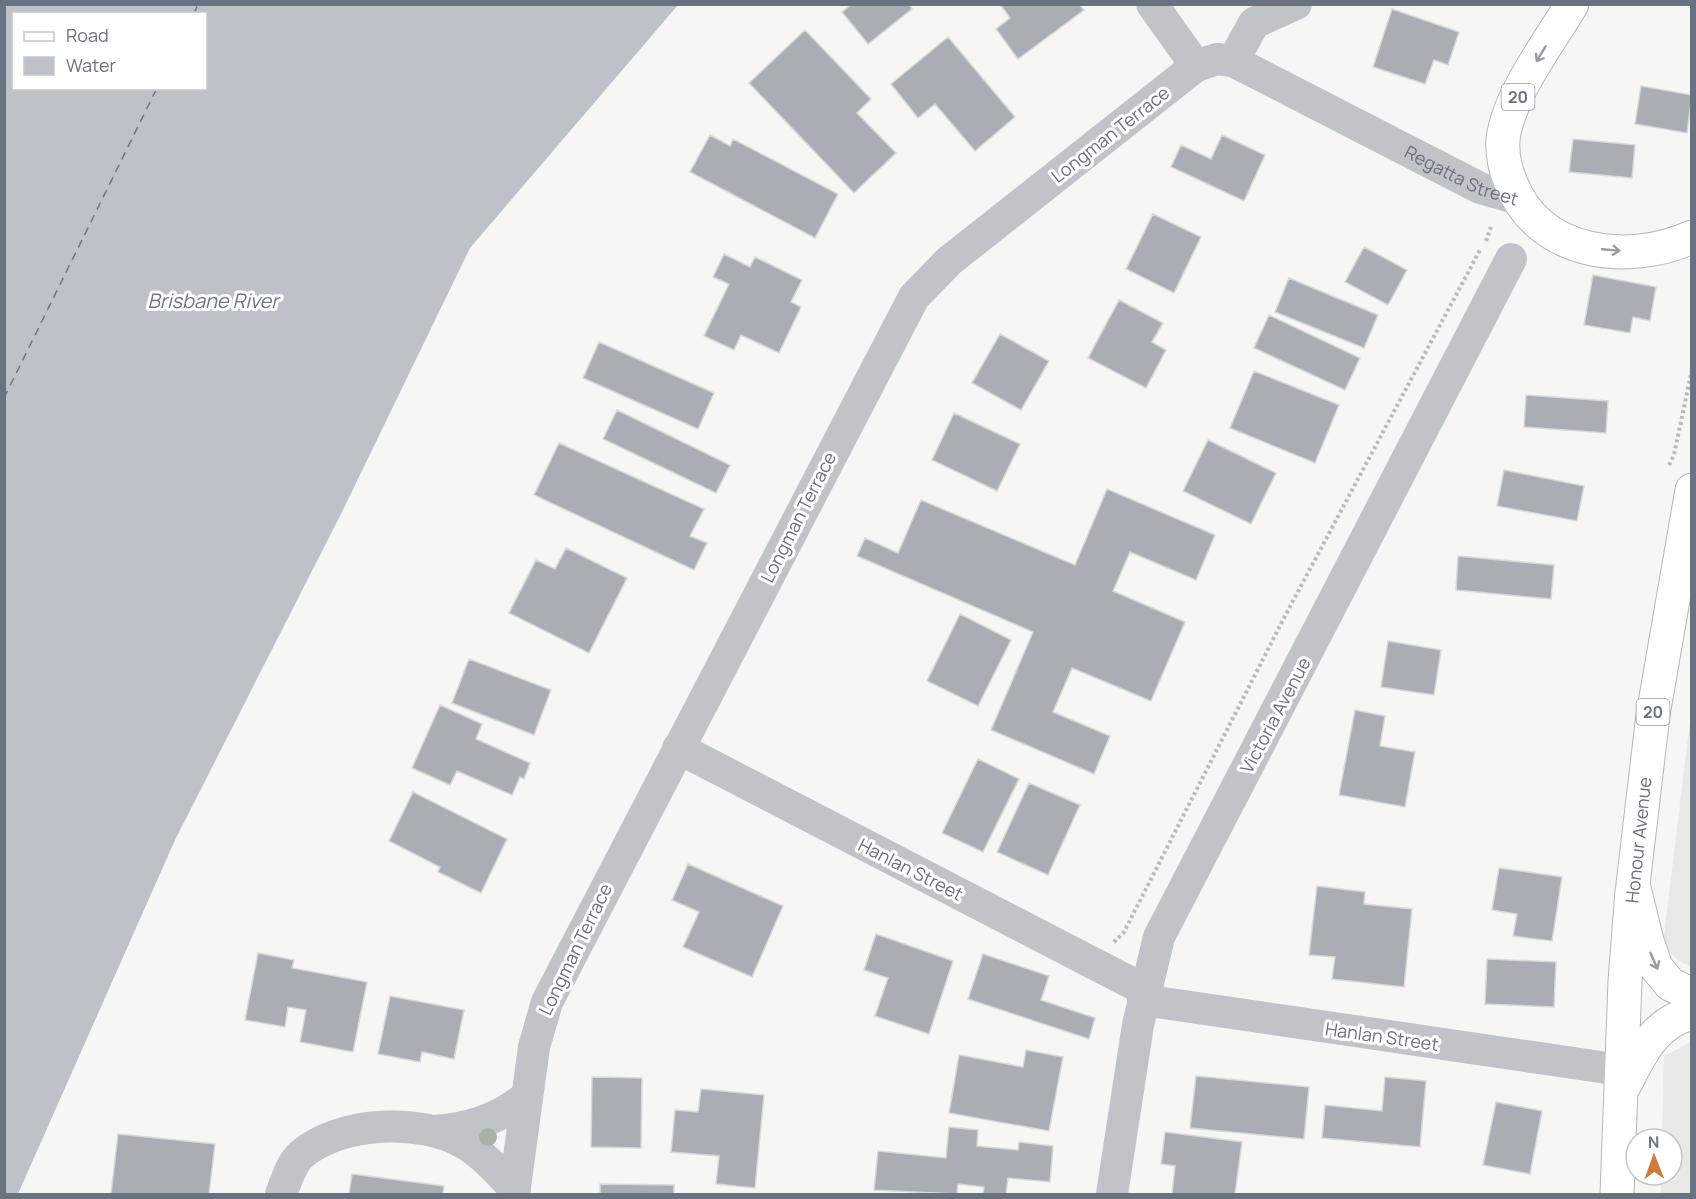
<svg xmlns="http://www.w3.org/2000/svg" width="1696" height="1199" font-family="Manrope,sans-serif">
<rect width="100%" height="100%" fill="#f6f7f4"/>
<path fill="#e7e8e7" d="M1691,713v254l-12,-6 -16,-17z
M1691,1042v152h-30v-19h11v-36h-10l2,-83z"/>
<path fill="#bcc2c8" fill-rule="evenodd" d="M5,4l673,1 -208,243 -129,266 -166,326 -157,354h-14zM14,14h192v74h-192z"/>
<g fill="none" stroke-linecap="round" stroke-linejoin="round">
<path stroke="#6a7884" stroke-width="1.5" stroke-dasharray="8 6" stroke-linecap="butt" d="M194,14l4,-10
M4,398l153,-310"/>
</g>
<path fill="#a9aeb5" stroke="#d8d8d6" stroke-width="1.5" d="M852,4h57l3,5 -44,35 -26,-32z
M1000,4h79l5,6 -66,49 -22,-30 14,-11z
M1392,9l67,23 -11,33 -14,-5 -9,24 -52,-17z
M805,30l66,69 -14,14 39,40 -42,40 -105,-110z
M948,37l67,80 -40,34 -40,-47 -17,14 -27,-34z
M1641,86l51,9 -5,38 -52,-9z
M710,135l20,11 3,-7 105,55 -23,44 -125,-66z
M1222,135l43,20 -21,46 -73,-34 10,-22 30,14z
M1573,139l62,6 -3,33 -63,-6z
M1153,214l48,23 -27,56 -48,-24z
M1364,247l43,23 -19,35 -43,-23z
M724,254l26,13 5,-10 47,23 -11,22 10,5 -22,46 -38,-18 -7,15 -30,-14 25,-52 -16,-7z
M1593,275l63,12 -6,34 -17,-4 -3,16 -46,-8z
M1289,278l89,37 -14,33 -89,-36z
M1119,300l44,23 -11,19 14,8 -20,38 -58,-30z
M1269,315l91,43 -15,32 -91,-42z
M1000,334l49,27 -28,49 -49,-27z
M599,342l115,51 -16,36 -115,-51z
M1254,371l85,34 -24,58 -85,-35z
M1526,395l82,6 -2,32 -82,-6z
M617,410l113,55 -14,28 -113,-54z
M954,413l66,31 -23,47 -65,-31z
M1208,440l68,33 -25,51 -68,-33z
M559,443l145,66 -14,27 17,7 -13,27 -160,-75z
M1504,470l80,16 -7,35 -80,-15z
M1107,489l108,46 -19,45 -66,-28 -17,39 72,31 -34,79 -79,-33 -19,44 57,24 -16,38 -103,-44 42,-98 -176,-76 8,-18 33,15 23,-53 154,65z
M566,548l61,30 -38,75 -80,-40 27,-53 19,9z
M1458,556l96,9 -3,34 -95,-9z
M960,614l51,26 -33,66 -51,-25z
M1388,641l53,9 -7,45 -53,-8z
M469,659l82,31 -17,45 -82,-32z
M440,705l42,19 -6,15 54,24 -6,16 -4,-2 -8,18 -55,-24 -7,14 -38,-17z
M1355,710l30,6 -5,30 35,6 -10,55 -66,-12z
M978,759l41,20 -36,73 -41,-19z
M1029,783l51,22 -32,70 -51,-23z
M413,792l94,47 -26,54 -43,-21 2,-5 -51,-26z
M688,864l95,42 -31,71 -69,-30 16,-35 -27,-12z
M1499,868l63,9 -10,64 -39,-5 4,-22 -25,-4z
M1317,886l48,6 -1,12 48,5 -8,78 -72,-8 3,-22 -26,-2z
M876,934l77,27 -24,73 -54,-18 13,-38 -24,-8z
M258,953l36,7 -2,8 75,14 -14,70 -53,-10 6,-32 -18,-3 -3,20 -40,-7z
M983,954l66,22 -8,24 54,18 -6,21 -121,-40z
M1487,959l69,3 -2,45 -69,-3z
M390,996l74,14 -10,49 -32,-7 -2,10 -42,-8z
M1026,1050l37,7 -14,74 -100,-18 10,-58 64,12z
M1196,1076l113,11 -5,52 -114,-11z
M592,1077l50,1 -1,70 -50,-1z
M1385,1077l41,4 -6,66 -98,-9 3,-33 57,6z
M701,1089l63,6 -9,93 -39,-4 3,-28 -48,-4 4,-42 23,2z
M1496,1102l46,9 -12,63 -47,-9z
M949,1127l29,3 -1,16 41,4 1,-8 34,4 -3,36 -42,-4 -2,16h-23l1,-7 -26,-3 -1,10 -83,-4 4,-39 68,7z
M1165,1132l77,10 -7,52h-63l3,-28 -14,-2z
M118,1134l97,10 -6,50h-98z
M352,1174l92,12 -1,8h-94z
M600,1184l74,1v9h-74z"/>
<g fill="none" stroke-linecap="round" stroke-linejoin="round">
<g stroke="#b3b6bb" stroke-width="35">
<path id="secondary" d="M1624,1086c17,-32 29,-63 68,-73
M1617,1194l8,-213 7,-90"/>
</g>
<g stroke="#b4b6bb" stroke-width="35">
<path id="primary" d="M1572,4c-23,39 -63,90 -69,135 -1,15 2,30 8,44 28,72 117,83 181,54
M1692,490l-39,225 -20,169 14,57 9,26 14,17 22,11"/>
</g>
<path stroke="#b8babd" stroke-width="4" stroke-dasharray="3 3" stroke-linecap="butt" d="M1486,241l6,-17
M1669,465l5,-10 18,-86
M1114,942l10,-10 161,-316 195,-366"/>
<g stroke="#c0c3c7" stroke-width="32">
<path d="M1152,4l44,62"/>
<path id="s1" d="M1233,61l247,127 38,11"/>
<path d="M678,748l467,242"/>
<path d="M1143,1000l478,70"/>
<path d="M434,1131c35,-2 66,-12 93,-35"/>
<path d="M281,1194c5,-12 10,-31 21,-40 39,-33 118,-36 162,-11 19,11 35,30 51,46"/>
<path d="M514,1194l20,-147 13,-45 367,-705 35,-36 247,-195 21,-7 16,2 21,-38 42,-19"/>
<path d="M1112,1194l26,-169 21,-88 352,-678"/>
</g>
<use href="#secondary" stroke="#fff" stroke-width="33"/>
<use href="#primary" stroke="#fff" stroke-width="33"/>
</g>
<circle fill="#a7b2a6" cx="488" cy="1137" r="9"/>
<defs><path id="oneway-shaft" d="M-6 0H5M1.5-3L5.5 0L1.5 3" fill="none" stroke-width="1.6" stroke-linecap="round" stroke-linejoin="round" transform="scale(1.5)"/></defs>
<g stroke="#969ca7">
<use href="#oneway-shaft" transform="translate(1541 54) rotate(121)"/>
<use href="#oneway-shaft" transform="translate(1611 250) rotate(5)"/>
<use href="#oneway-shaft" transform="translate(1654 961) rotate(66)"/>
</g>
<g text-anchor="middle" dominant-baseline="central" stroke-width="6" stroke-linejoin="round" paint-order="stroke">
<g fill="#fff" stroke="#969ca7" stroke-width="1.5">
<rect x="1501.5" y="84" width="33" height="26" rx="4.5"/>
<rect x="1636.5" y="699" width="33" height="26" rx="4.5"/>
</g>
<g font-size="16" font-weight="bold" fill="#697281">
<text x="1518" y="97">20</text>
<text x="1653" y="712">20</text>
</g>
<g font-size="18" fill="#697281" stroke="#fff">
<text transform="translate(1110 134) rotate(-38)">Longman Terrace</text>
<text stroke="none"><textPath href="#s1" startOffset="256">Regatta Street</textPath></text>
<text transform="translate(798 517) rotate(-63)">Longman Terrace</text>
<text transform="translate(1275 715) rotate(-62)">Victoria Avenue</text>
<text transform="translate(1638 840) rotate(-84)">Honour Avenue</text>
<text transform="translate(911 869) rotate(27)">Hanlan Street</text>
<text transform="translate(575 949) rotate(-64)">Longman Terrace</text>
<text transform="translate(1382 1036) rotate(8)">Hanlan Street</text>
</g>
<g font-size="20" font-style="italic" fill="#6a7884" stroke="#fff">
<text x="213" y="300">Brisbane River</text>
</g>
</g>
<rect width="1696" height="1199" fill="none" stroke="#697281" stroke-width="12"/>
<rect x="12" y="12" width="195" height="78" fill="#ffffff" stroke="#c3c7cd" stroke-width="1.5"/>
<rect x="24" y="32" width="30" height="9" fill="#ffffff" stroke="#c3c7cd" stroke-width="1.5"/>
<text x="66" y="42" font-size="18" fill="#697281">Road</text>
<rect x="24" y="57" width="30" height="18" fill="#bcc2c8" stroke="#c3c7cd" stroke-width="1.5"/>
<text x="66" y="72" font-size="18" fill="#697281">Water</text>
<g transform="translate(1654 1157) rotate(359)"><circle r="28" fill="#ffffff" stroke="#c3c7cd" stroke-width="1.5"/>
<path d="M0-4.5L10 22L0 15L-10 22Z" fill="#ce7c3d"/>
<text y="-9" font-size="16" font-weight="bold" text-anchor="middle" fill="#697281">N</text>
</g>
</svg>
